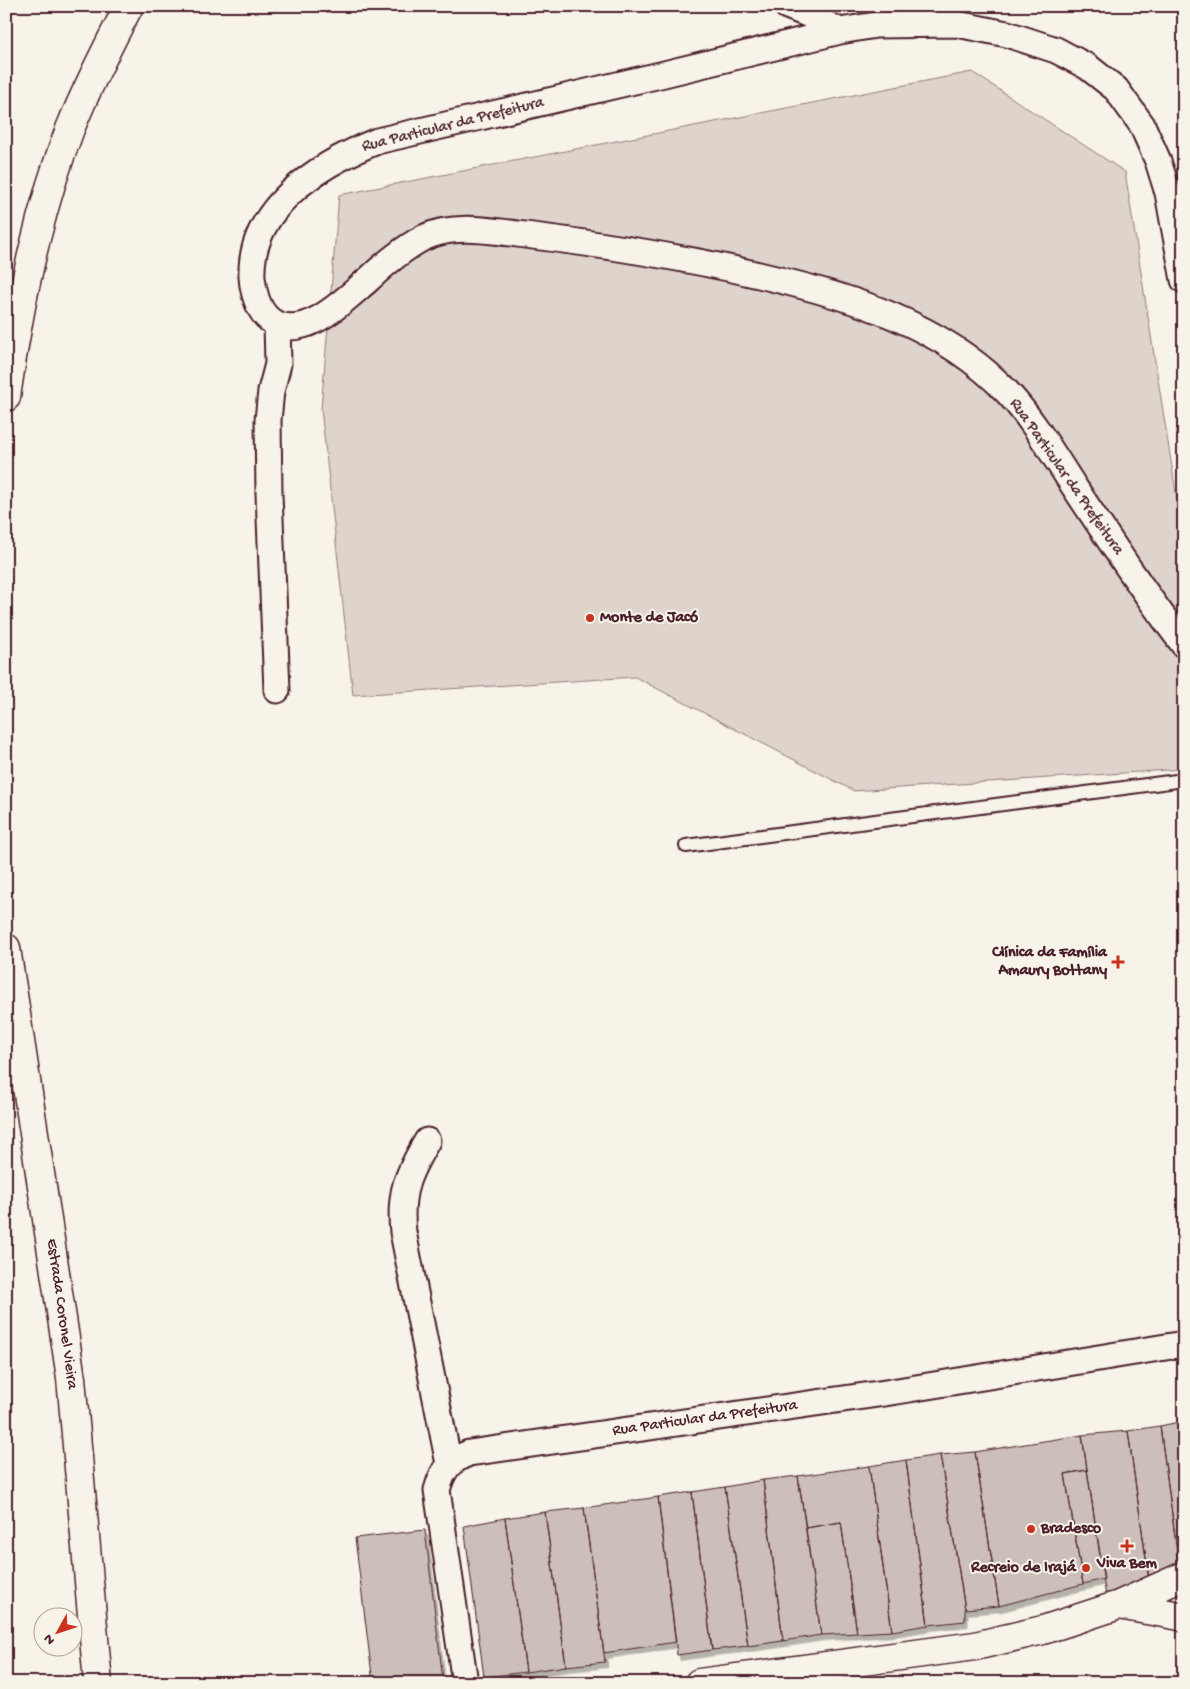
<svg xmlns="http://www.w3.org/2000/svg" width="1190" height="1689" font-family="'Gochi Hand',sans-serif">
<defs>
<filter id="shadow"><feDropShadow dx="3" dy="5.5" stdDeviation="0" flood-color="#0004"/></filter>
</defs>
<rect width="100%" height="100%" fill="#f7f3e8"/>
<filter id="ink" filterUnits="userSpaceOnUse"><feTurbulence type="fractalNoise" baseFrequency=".02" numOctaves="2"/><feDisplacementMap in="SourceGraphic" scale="10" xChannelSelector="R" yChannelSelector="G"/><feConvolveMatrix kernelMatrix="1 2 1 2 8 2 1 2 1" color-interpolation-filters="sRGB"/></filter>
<g filter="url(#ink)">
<path fill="#ded4cc" stroke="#947a7c" d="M972,72l153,100 59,371v226l-330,22 -219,-114 -282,18 -32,-286 18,-214z"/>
<path fill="#ccbfb9" stroke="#4a1f2b" filter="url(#shadow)" d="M1184,1421v143l-5,2 -19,-140z
M1160,1426l19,140 -30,14 -21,-149z
M1128,1431l21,149 -43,17 -24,-162z
M1082,1435l5,35 -22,4 18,110 -84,22 -24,-154z
M975,1452l24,154 -34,3 -25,-154z
M940,1455l25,154v12l-37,4 -22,-165z
M906,1460l22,165 -36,6 -23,-165z
M869,1466l23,165 -35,2 -16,-111 -35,6 -8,-52z
M1087,1470l17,109 -21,5 -18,-110z
M798,1476l23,159 -38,6 -20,-161z
M763,1480l20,161 -35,5 -23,-159z
M725,1487l23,159 -36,4 -20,-158z
M692,1492l20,158 -35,5 -19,-158z
M658,1497l18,145 -72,11 -20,-145z
M584,1508l21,154 -39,4 -21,-154z
M545,1512l21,154 -40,6 -21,-154z
M505,1518l21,154 -42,5 -20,-151z
M841,1522l16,111 -36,2 -15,-107z
M425,1530l18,150 -22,3h-48l-18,-145z"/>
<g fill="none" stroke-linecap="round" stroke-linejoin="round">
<g stroke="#4a1f2b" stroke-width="16">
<path id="service" d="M686,846l498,-66"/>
</g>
<g stroke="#4a1f2b" stroke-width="29">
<path id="minor" d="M787,6l20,8 33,17
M1184,280l-16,-87 -10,-32 -16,-36 -26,-36 -28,-22 -32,-17 -49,-16 -50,-10 -81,1 -36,6 -180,44 -283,66c-57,23 -128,66 -125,136 1,14 6,34 18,43 33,24 75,-21 99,-41 16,-15 35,-31 54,-41 29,-14 64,-8 94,-4 82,10 162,22 242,41 90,21 184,49 249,118 26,28 46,63 67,95 35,53 70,106 109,157
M277,324l1,40 -7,27 -3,29 1,74 8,196
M427,1141c-20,34 -28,52 -24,91l46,232
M465,1683l-28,-193c6,-21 12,-29 32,-37l416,-60 299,-49"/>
</g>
<g stroke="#4a1f2b" stroke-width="31">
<path id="tertiary" d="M6,397c13,-90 31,-182 64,-268 17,-42 38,-83 59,-123
M6,948l65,430 27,305"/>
</g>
<g stroke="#4a1f2b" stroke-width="31">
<path id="primary" d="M1119,1605l61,11 4,2
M699,1683l276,-37 68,-16 76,-25 65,-29"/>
</g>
<use href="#service" stroke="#f7f3e8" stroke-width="12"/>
<use href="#minor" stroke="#f7f3e8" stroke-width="25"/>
<use href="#tertiary" stroke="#f7f3e8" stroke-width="28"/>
<use href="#primary" stroke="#f7f3e8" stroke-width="28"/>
</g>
</g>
<g fill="#c8321e" stroke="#f7f3e8" stroke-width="2">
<circle cx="590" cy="618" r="5"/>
<path d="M1115.5 954.5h5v5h5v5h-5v5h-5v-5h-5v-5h5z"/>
<circle cx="1031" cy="1529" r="5"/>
<path d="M1124.5 1538.5h5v5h5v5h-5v5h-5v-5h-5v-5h5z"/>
<circle cx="1086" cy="1568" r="5"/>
</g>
<g text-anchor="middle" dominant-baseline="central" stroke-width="4" stroke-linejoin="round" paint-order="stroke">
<g font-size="16" fill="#4a1f2b" stroke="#f7f3e8">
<text transform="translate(453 125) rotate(-14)">Rua Particular da Prefeitura</text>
<text transform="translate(1066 477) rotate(55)">Rua Particular da Prefeitura</text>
<text transform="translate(61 1314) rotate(82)">Estrada Coronel Vieira</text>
<text transform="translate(705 1419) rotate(-8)">Rua Particular da Prefeitura</text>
</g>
<g font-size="16" font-weight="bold" fill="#4a1f2b" stroke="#f7f3e8" text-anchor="start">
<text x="600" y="618">Monte de Jacó</text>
<text x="1107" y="953" text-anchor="end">Clínica da Família<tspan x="1107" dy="18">Amaury Bottany</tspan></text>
<text x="1041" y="1529">Bradesco</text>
<text x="1127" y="1564" text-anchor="middle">Viva Bem</text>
<text x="1076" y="1568" text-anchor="end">Recreio de Irajá</text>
</g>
</g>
<rect width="1190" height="1689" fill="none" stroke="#f7f3e8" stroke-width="25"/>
<rect x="12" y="12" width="1165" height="1664" fill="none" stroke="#4a1f2b" stroke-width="2" filter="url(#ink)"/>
<g transform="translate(58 1632) rotate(230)"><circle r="24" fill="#f7f3e8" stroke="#b29e9c"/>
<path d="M0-4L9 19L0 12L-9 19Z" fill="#c8321e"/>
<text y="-8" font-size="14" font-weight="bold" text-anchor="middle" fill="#4a1f2b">N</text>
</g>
</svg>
